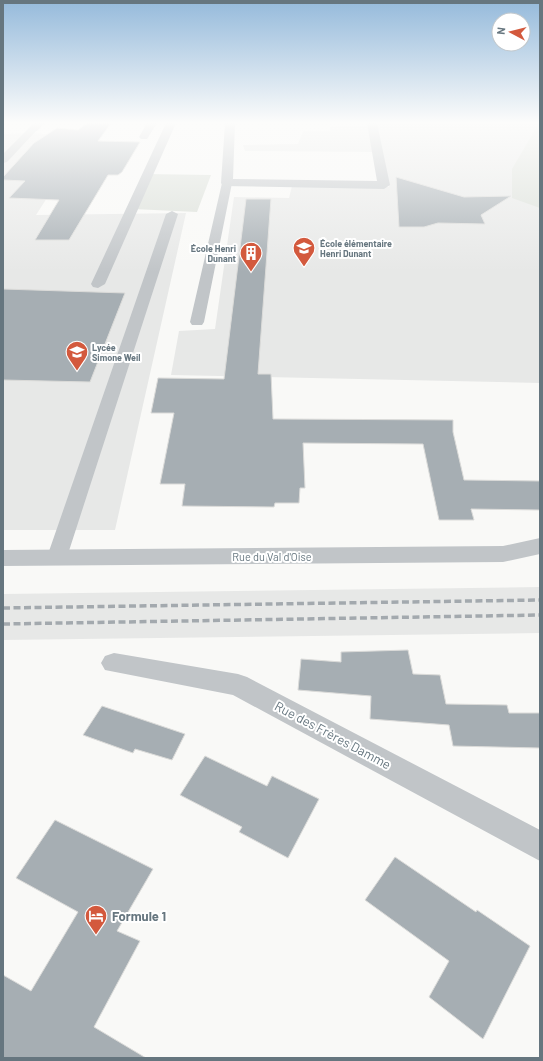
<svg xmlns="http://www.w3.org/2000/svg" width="543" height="1061" font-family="Barlow,sans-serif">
<rect width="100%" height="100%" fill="#f9f9f7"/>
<path fill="#e7e8e7" d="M377,123h163v260l-369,-8 8,-44 36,-2 19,-132 55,1 3,-12 97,1 -8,-35 -136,-1 -2,-6 55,-1 5,-13h27v-4l47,-1z
M35,133l50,6 -49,76 150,-2 -71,317h-112v-396z
M540,587v46l-537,7v-46z"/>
<path fill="#d9ded7" d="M539,123h1v85l-28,-10v-29z
M145,174l66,1 -14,37 -64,-3z"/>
<path fill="#a6aeb3" stroke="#dbdbd9" d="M87,123h24l-13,18 42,1 -18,30 -4,3h-10l-39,65h-34l24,-40 -50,-2 16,-17 -22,-1v-3l31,-34 23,-15 21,2z
M396,177l68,20 47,-1 -30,19 4,9 -47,-1 -14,4h-25z
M246,199h25l-13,175h13l2,45 180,1v12l11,48 76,1v29l-69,-1 3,11h-35l-16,-76 -120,-1 2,45h-5l-1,15h-24l-1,4 -92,-1 3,-22h-25l14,-71h-23l7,-35 66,1z
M3,289l122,4 -35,89 -87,-2z
M408,650l5,24 27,1 6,29 61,1 2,8h31v35l-87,-2 -4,-21 -79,-6 1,-23 -73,-6 3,-31 40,3v-10z
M102,706l83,28 -13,26 -37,-11 -2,4 -50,-18z
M205,756l62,30 5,-10 47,23 -31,59 -49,-26 3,-5 -62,-32z
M55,820l98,49 -36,62 23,10 -46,86 52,31h-143v-83l28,16 47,-79 -62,-34z
M395,857l81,55 1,-2 53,36 -47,93 -54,-42 20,-36 -84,-61z"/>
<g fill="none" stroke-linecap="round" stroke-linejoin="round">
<path fill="#c1c5c8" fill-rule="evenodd" d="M147,123h10l-10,16h-6l-2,-2z
M166,123h10l-71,161 -7,4 -5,-1 -2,-3z
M33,126l3,1v4l-29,31 -4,1v-9l27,-27z
M227,180l5,3 -28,139 -2,3h-10l-2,-3 32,-139z
M172,211l6,3 -111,343 -3,5 -7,2 -7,-2 -3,-5 119,-343z"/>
<path fill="#c1c5c8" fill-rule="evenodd" d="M34,123h11l-8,8h-8l-1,-2z
M225,123h10l-2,56 144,2 -10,-58h10l13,62 -6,4 -161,-3 -2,-3z
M540,538v16l-37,8 -500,4v-16l500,-4z
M114,653l124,21 9,3 293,153v31l-307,-166 -128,-25 -4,-7 4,-7z"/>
<path stroke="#a3a9ae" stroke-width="3.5" stroke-dasharray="7 3.5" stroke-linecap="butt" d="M3,608l537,-8
M3,624l537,-9"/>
</g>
<linearGradient id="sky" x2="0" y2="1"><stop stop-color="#95badb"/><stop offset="0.45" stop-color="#fcfcfb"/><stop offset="1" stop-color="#fcfcfb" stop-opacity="0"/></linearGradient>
<rect width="543" height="272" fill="url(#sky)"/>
<defs>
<g id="school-pin" transform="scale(1.15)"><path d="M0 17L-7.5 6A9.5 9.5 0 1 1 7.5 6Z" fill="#d3593d" stroke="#fff"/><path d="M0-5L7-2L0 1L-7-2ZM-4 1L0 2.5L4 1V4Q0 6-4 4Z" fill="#fff"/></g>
<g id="building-pin" transform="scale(1.15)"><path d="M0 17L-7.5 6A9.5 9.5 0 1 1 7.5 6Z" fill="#d3593d" stroke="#fff"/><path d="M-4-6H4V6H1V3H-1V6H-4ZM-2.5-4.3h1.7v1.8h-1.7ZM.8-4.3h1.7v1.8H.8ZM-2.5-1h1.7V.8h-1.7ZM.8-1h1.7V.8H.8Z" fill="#fff"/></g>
<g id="hotel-pin" transform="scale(1.15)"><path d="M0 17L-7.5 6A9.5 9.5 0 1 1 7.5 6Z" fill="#d3593d" stroke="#fff"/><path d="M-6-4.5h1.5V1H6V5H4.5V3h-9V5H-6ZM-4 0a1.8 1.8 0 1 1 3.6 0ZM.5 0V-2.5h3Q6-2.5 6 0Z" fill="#fff"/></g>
</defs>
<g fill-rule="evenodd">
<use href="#school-pin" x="304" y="248"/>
<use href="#building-pin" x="251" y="253"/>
<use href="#school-pin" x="77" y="352"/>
<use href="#hotel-pin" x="96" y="916"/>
</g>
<g text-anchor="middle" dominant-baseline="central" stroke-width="4" stroke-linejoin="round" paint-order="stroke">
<g font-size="9" font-weight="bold" fill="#66767f" stroke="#fff" text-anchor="start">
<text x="320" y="243">École élémentaire<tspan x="320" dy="10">Henri Dunant</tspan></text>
<text x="236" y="248" text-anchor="end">École Henri<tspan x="236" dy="10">Dunant</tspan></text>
<text x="92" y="347">Lycée<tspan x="92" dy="10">Simone Weil</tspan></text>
</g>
<g font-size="11" fill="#66767f" stroke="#fff">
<text x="272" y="556">Rue du Val d'Oise</text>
</g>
<g font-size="13" fill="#66767f" stroke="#fff">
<text transform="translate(333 735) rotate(28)">Rue des Frères Damme</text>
</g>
<g font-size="13" font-weight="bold" fill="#66767f" stroke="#fff" text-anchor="start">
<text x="112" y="916">Formule 1</text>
</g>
</g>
<rect width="543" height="1061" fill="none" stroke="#66767f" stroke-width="8"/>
<g transform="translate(511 32) rotate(277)"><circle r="19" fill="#ffffff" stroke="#c2c8cc"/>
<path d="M0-3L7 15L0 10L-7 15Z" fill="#d3593d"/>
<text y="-6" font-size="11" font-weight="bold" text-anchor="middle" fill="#66767f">N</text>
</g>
</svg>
